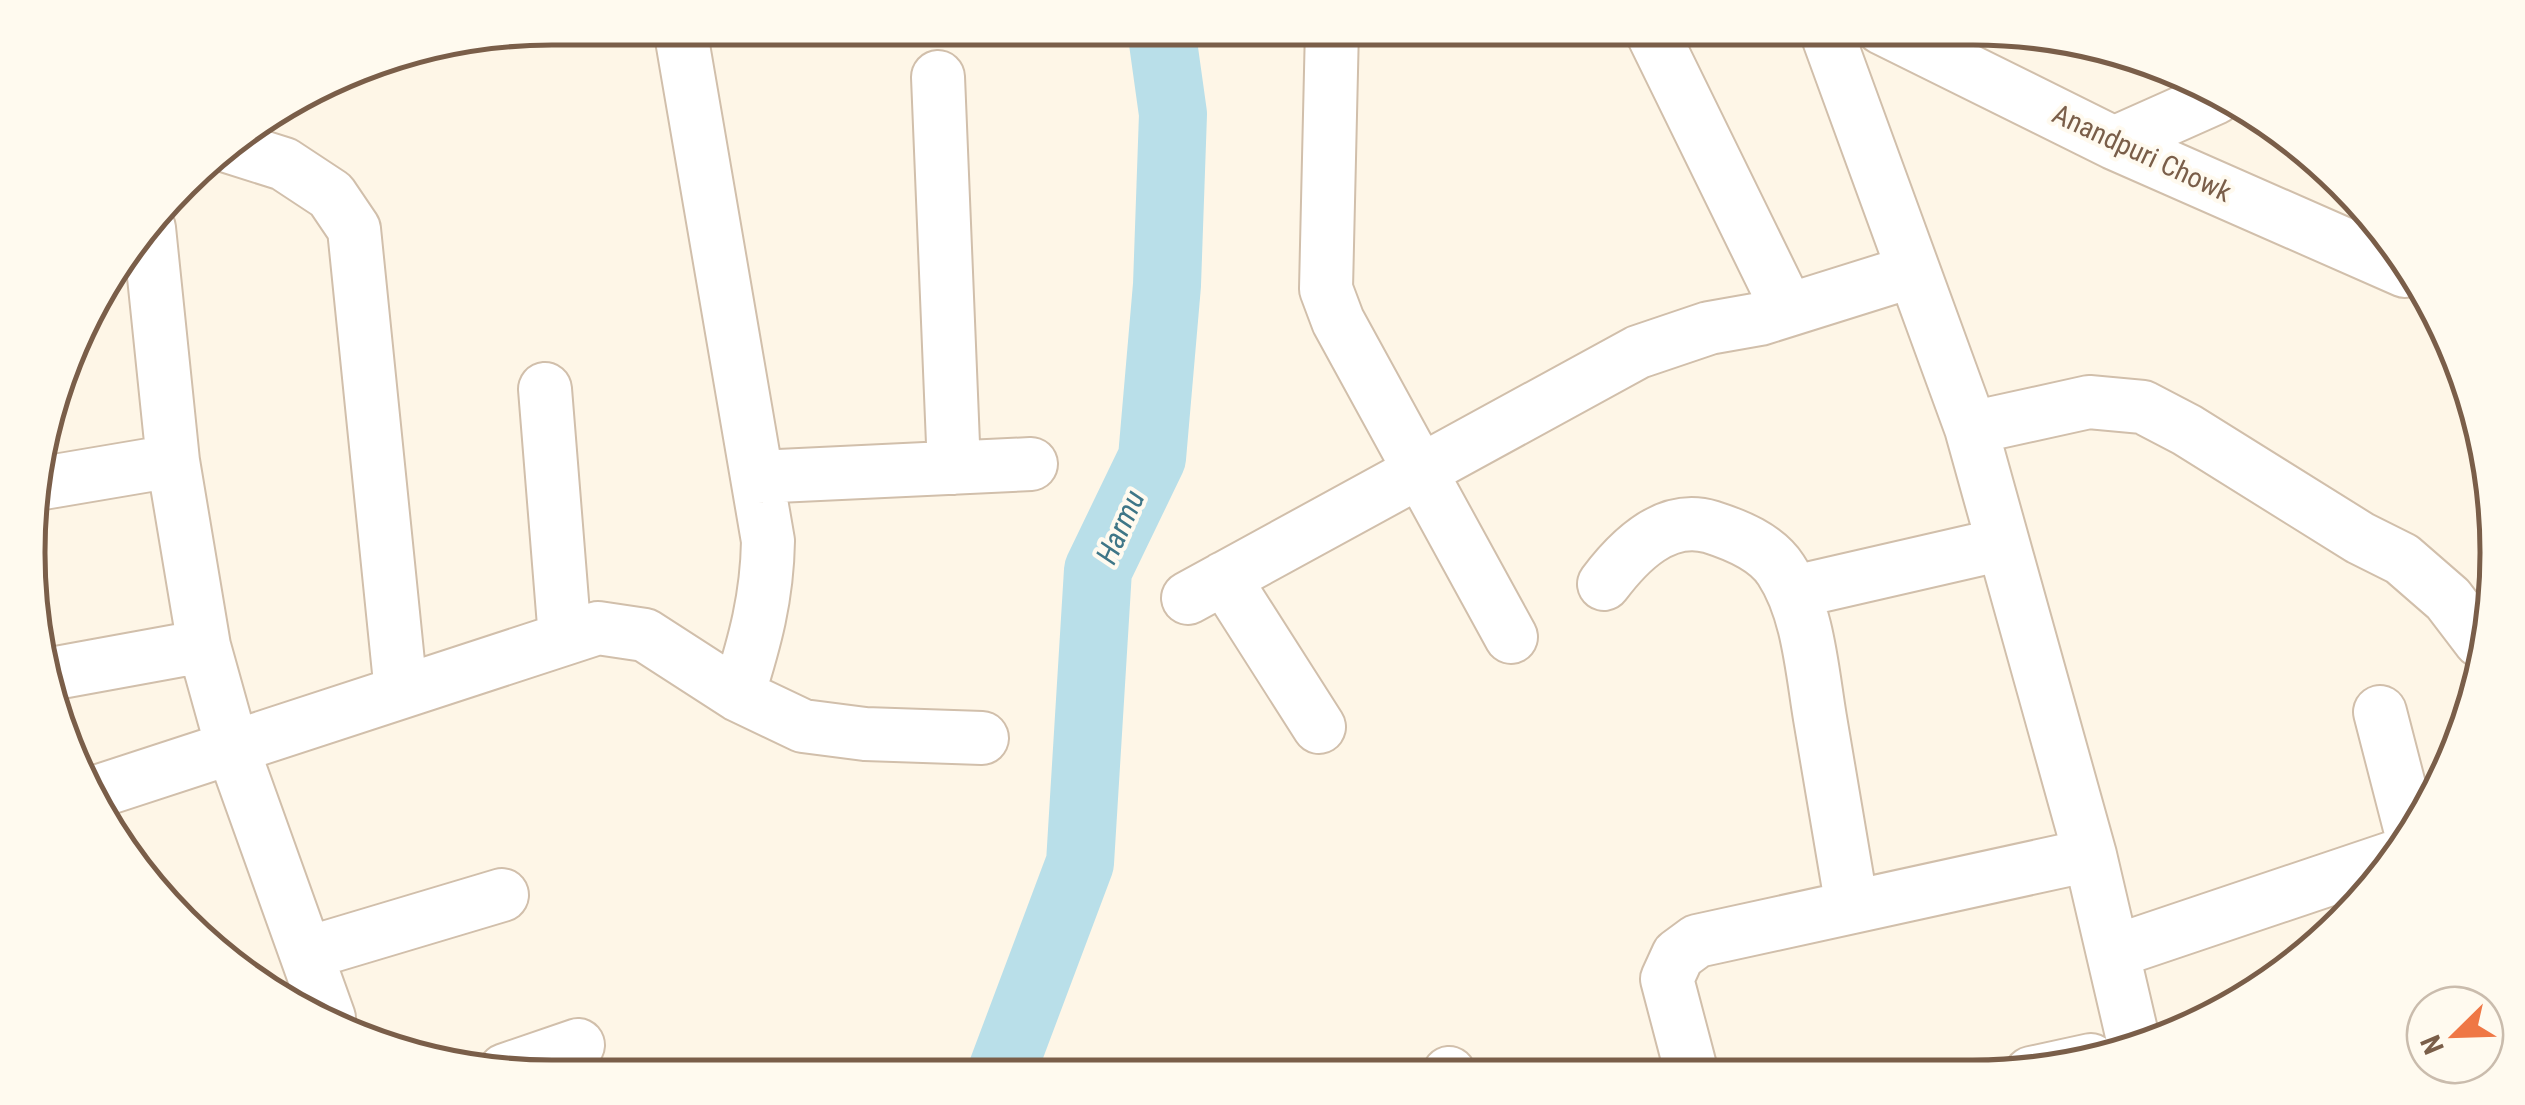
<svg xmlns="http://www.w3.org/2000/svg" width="2525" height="1105" font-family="'Roboto Condensed',sans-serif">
<rect width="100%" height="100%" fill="#fef6e7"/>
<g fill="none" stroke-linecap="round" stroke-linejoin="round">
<path stroke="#b9dfe9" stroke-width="68" d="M1000,1076l80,-213 18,-293 54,-112 15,-173 6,-171 -12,-86"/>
<g stroke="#d1bfab" stroke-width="56">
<path id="minor" d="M680,28l88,513c-1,57 -13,100 -30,154
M1332,28l-6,261 12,32 173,316
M1650,28l138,282
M1825,28l146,400 119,427 45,193
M1882,28l232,115 291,128
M938,77l16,391
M2114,143l101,-45
M227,146l57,18 47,31 23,34 47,463
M149,228l24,233 31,185 29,104 96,268
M545,389l20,249
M1971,428l118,-26 54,5 44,23 173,108 42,21 46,40 32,42
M757,477l274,-13
M37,484l136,-23
M1224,578l95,149
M1604,584c24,-32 61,-71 107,-57 25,8 55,20 70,43 27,41 31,100 39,148 11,63 21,126 32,189
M1794,592l209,-48
M1188,598l450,-246 71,-24 51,-9 153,-48
M45,675l159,-29
M2380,712l31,120
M90,794l508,-166 47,7 93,60 65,31 62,8 117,4
M2113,952l285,-96
M308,953l194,-58
M505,1070l73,-25
M1449,1073l1,2
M2031,1073l60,-13
M1692,1074l-25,-95 11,-24 19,-14 393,-86"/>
</g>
<use href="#minor" stroke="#fff" stroke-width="52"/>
</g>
<g text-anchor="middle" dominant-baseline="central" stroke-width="8" stroke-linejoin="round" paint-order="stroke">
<g font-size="28" fill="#7a5e49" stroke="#fffaef">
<text transform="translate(2142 153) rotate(25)">Anandpuri Chowk</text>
</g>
<g font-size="30" font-style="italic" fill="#3e7687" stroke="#fffaef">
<text transform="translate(1120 527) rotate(-66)">Harmu</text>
</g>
</g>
<path d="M0 0H2525V1105H0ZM552 45H1973A507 507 0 0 1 2480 552V553A507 507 0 0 1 1973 1060H552A507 507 0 0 1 45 553V552A507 507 0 0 1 552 45Z" fill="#fffaef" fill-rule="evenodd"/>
<path fill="none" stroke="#7a5e49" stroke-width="5" d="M552 45H1973A507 507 0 0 1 2480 552V553A507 507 0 0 1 1973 1060H552A507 507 0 0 1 45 553V552A507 507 0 0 1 552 45Z"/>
<g transform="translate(2455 1035) rotate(247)"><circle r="48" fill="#fffaef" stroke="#cabcad" stroke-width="2.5"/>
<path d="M0-8L18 38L0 25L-18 38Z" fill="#ef7745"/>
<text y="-15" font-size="28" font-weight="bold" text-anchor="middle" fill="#7a5e49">N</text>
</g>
</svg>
